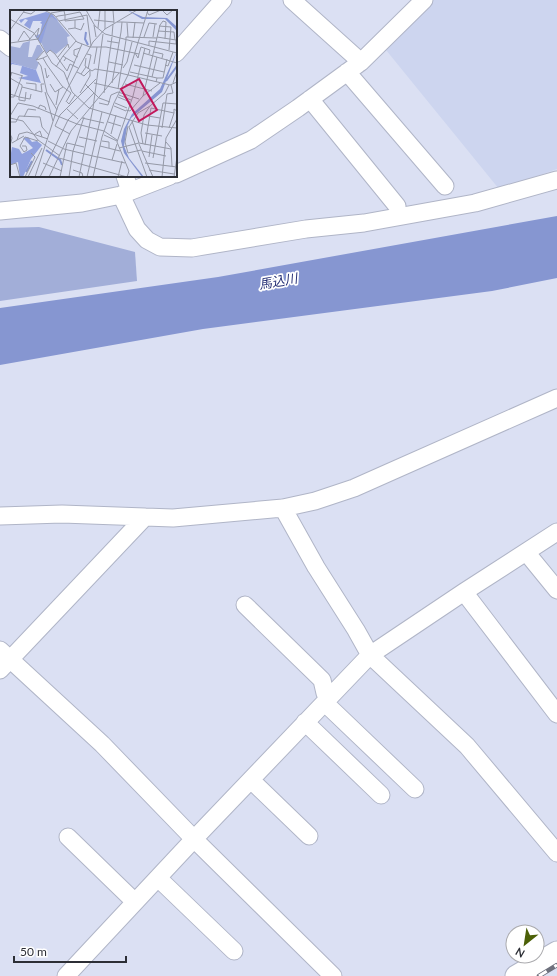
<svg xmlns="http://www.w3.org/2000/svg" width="557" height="976" font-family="Lato,'Noto Sans JP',sans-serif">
<rect width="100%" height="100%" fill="#dbe0f3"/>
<path fill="#cdd5ef" d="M431,0h126v169l-58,20 -113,-139z"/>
<path fill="#a2aed8" d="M39,227l96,25 2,29 -137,20v-73z"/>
<path fill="#8696d1" d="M557,216v62l-65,13 -289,38 -203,36v-57l218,-31z"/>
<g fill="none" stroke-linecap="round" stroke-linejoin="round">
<g stroke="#b0b5c7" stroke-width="19">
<path id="minor" d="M292,0l69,62
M0,39l11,9
M176,53l47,-53
M347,72l98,114
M310,99l87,107
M176,174l75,-34 47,-32 63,-46 63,-62
M125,176l5,15
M121,195l16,34 10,11 13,7 32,1 114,-19 58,-6 111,-20 82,-23
M0,211l82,-8 39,-8 49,-19
M283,508l33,59 40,63 14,25 97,91 90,107
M0,516l62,-2 83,3
M526,552l31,38
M464,592l93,122
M245,605l77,75 3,13 3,6
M0,650l102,94 92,95 139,137
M0,670l145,-153 28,1 110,-10 32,-7 39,-13 36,-16 167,-74
M325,703l90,86
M305,722l76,73
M251,780l58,56
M68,837l67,65
M158,878l76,73
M66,976l128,-137 176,-184 94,-63 93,-60"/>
</g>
<g stroke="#b0b5c7" stroke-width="23">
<path id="tertiary" d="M516,976l41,-24"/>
</g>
<use href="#minor" stroke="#fff" stroke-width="17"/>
<use href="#tertiary" stroke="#fff" stroke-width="21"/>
<g stroke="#6e717d" stroke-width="4.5">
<path id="rail" d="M539,976l18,-11"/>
</g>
<use href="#rail" stroke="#fff" stroke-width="3" stroke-dasharray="9" stroke-linecap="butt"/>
</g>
<g text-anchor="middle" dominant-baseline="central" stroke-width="3.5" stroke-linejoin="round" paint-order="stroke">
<g font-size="13" font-style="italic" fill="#252f75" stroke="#fff">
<text transform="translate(278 281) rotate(-10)">馬込川</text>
</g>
</g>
<g transform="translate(10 10)">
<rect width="167" height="167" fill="#dbe0f3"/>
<path d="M41,3l19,23 -3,1 1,7 -12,10 -6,-4 -4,3 -6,-13zM20,31l-2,16h4l5,-12h3l3,6 -7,9 3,3 -3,7 -26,-8v-16l10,2 3,-5z" fill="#a2aed8"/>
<path d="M36,2l6,2 7,8 -7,-5 -3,1 -8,26 -6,-8 5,-2 2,-10 -2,-1 2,-2h-9l-3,8 -6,-4 4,-5 -3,-1 -4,4 -2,-3zM0,52l26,8 5,13 -23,-5 10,-2 -8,-3 2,-7 -10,-2 -2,3zM18,127l4,5 5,-1 5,4 -11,14 -8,18h-3l-2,-15 -8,3 1,-12 1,-6 7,2 3,5 11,-6 -10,-10z" fill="#91a1de"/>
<path d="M117,0l16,7 24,1 9,8 1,5 -12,-12h-23zM167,41l-15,41 -31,26 -4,9 -3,19 5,12 15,19h-2l-18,-24 -3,-12 3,-12 8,-15 28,-25z" fill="#8696d1"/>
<path fill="none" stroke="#8696d1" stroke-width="2" d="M76,22l-1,7 3,6M156,71l11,-15M36,140l14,10 2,5M16,162l6,-11"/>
<path fill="none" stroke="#9599a7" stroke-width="1" d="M34,0l10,5 23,27 13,5h16l33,7 -1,4 -3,-5M76,0l9,16 10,8 72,19M95,0v19M103,0l1,13M152,0l5,5 6,-5M13,2l8,2 5,-4M137,2l2,3 12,-5M41,3l17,-3M46,7l2,-1 7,-1 15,-3 4,7 -19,2v-6l-1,-4M0,9l24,14 18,30 12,9 8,20 17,16 58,17 30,3M84,10l20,2M49,11l28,-6 4,31M112,12l22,1M117,13l1,14M84,15l2,12M149,16l12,1 -2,23M65,18l6,2 3,-7M88,18l2,-18M58,19l7,-1v-8M0,20l15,-20M148,21l16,1 1,8M102,26l1,-12M134,27l5,-14 8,1M143,27l2,-13M123,28l2,-16M28,29l13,-26M116,29v-2l31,1M19,30l10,-12 -2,8M8,31l6,-10 6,8M97,31l12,2M0,33l28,-4M139,35v-4l27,3v-4l-19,-3M144,42l9,2 -1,4M133,43l34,10M36,44l4,-4 5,4 12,17 3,-7 8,4M77,44l4,1 -3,14M129,44l2,-7 9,3 -1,4M37,46l-4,2 4,7 15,21 9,7 -5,9M53,46l13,-15M48,47l10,-13 1,4M68,47l-4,-2v-5l6,-2M33,48l-7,2 8,-9M76,48l-1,8 7,5 3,-2 25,4 50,12 7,-3M54,51l2,-3 9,5M28,52l3,4 6,27 10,17M99,52l14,3M84,54l3,-17M124,55l30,7M155,55l3,1 5,-14M46,57l7,-11 3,2M35,58l2,10 2,-3M113,58l4,-6 5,-20M0,62l13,4M2,62l-2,6 12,7v2M67,62l4,2 5,-7M120,62l27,6 -1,4M71,64l3,2 6,-6M142,67l5,-20M147,68h6l4,-19M57,70l15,-36M16,73l10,1v7M84,73l26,6M102,73l9,-51 1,-10h-5M163,73l4,-12M40,74l5,8 8,-5M75,74l14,14 11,4M115,74l27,7M108,79l8,-49M35,82l8,29M70,83l10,-17v-6M94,83l8,-56M0,84l9,3 3,-10 20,5 -1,-8h3M109,85l12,5M133,86l17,-13M0,87h4l8,-21M9,87v3l6,1 1,-9M9,87l11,2 1,-5M108,87l12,5M57,92l2,2 6,-9M89,93l9,2 3,-10 7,-3 21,7M105,93l12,5M155,93l12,1M46,95l3,-16M104,96l12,5M141,98l23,5v-4l3,2M28,99l2,-4 5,2 1,3M57,99l11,10M116,100l4,1 13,-15 17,-71 3,-4 3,1 -1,17M0,106l8,-13 15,3 44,18 27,7M138,106l12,2M14,107l4,-8 8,1M0,108l13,3 15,19 22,16M72,108l22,5M122,111l7,22M0,112h6l3,-6 21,1 2,10 7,8M98,112l13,4M118,116l-3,16 3,11 13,-3M152,118l5,-34 6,-1 -2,-8M159,118l5,-15M94,121l13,9M135,123l17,3M0,124l2,4 -2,8M25,124l5,-3 2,6M60,124l-15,-8 5,-11 36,-36M101,124l5,-19M94,125l13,6M69,127l18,4M7,130l2,-6 8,-2 21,7M38,131l16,8 33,8M92,131l7,1v6M156,132l5,6 1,18M2,133l12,-7M129,134l14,33M133,134l-2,-11 3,-18 6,-9 15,-13 4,-8M135,135l6,-37M12,136h4l1,4 -3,2 -4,-6 5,-9 13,4M90,136l20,5M109,138l20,-5 32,6M132,141l24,5M88,147l27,6M139,147l3,-22M49,148l68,19M143,148l10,-55h2M102,150l5,-16M33,153l19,8M135,153l32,4M0,155l6,-2 4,14M63,160l9,3 1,4M139,160l25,4M15,167l10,-20 -4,-4M18,167l14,-29M25,167l23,-71 35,-64 12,-13 32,-19M30,167l28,-57 26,-27M39,167l22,-46 48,-58M50,167l7,-34 17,4M59,167l4,-26 11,-34M69,167l14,-69 10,-74M77,167l15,-65M83,167l9,-40 12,-34 14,-28 20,-65M108,167l4,-16M117,167l2,-6 -12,-29 16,-46 12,-48M137,167l-18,-50 9,-14 12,-7M152,167l4,-39 11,-19M164,167l3,-20"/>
<path fill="#c2185b" fill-opacity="0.15" stroke="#c2185b" stroke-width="2" d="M129,69l18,31 -18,11 -18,-32z"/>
<rect width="167" height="167" fill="none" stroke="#2c2e35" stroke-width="2"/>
</g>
<g transform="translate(525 944) rotate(210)"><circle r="19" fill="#ffffff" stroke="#ababae"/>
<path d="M0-3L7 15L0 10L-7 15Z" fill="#4c6007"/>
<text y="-6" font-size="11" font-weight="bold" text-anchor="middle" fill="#2c2e35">N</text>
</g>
<path d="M14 956v6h112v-6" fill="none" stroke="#2c2e35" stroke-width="2"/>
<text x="20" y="956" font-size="12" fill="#2c2e35" stroke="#ffffff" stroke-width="3" paint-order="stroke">50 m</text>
</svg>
